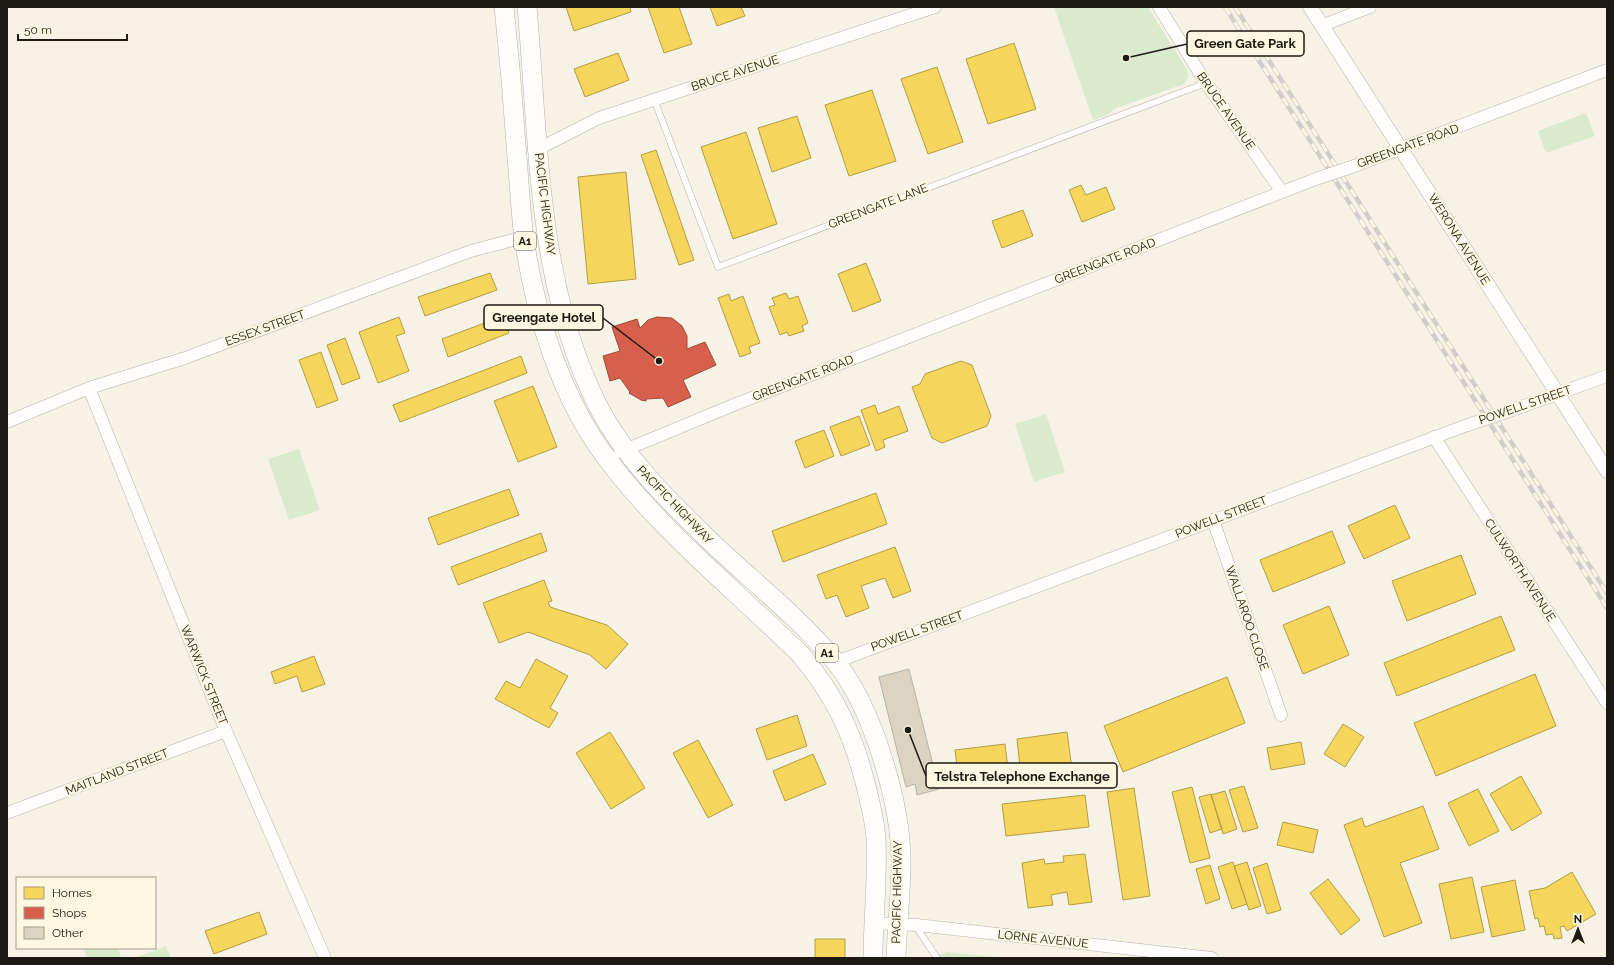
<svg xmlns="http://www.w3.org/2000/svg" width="1614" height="965" font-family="Raleway,sans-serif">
<rect width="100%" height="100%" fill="#f7f2e6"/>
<path fill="#daebcd" d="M1054,7h94l40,64v6l-4,7 -70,25 -8,7 -13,4z
M1586,113l9,23 -49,17 -8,-22z
M1046,414l19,58 -31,10 -19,-58z
M299,449l21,61 -31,10 -21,-61z
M166,946l5,12h-37z
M83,948h35l3,8 -5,2h-29z
M947,952l57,6h-70z"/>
<path fill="#f6d55c" stroke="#b49d46" d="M566,7h64l1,5 -57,19z
M648,7h31l13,37 -28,9z
M710,7h31l4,9 -28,10z
M1014,43l22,66 -48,15 -22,-65z
M618,53l11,27 -44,17 -11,-28z
M937,67l26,75 -35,12 -27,-75z
M872,90l24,71 -47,15 -24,-71z
M797,116l14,42 -39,14 -14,-44z
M746,132l31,92 -44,15 -32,-92z
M656,150l38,110 -15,5 -38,-110z
M626,172l10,107 -48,5 -10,-107z
M1081,185l5,10 20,-8 9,22 -33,13 -13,-32z
M1023,210l10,26 -31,12 -10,-27z
M866,263l15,38 -28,11 -15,-38z
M490,273l7,17 -72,26 -7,-19z
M786,293l3,6 9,-3 10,27 -6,3 2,5 -15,5 -2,-4 -7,3 -11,-28 6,-2 -3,-7z
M729,294l2,7 12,-5 17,47 -11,4 2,6 -11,4 -22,-59z
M503,316l6,17 -61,24 -6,-18z
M399,317l6,16 -9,3 13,35 -31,12 -19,-51z
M345,338l15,40 -18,7 -15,-40z
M321,352l17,48 -21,8 -18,-48z
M521,356l6,17 -127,49 -7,-17z
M961,361l11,4 19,51 -4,10 -45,17 -10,-5 -20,-51 8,-3 5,-10z
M533,386l24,61 -39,15 -24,-61z
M875,405l3,9 21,-8 9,25 -25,9 2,7 -9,4 -15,-41z
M859,416l11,29 -29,11 -11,-29z
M824,430l10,26 -29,12 -10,-27z
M509,489l10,26 -81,30 -10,-27z
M876,493l11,31 -104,38 -11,-31z
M1395,505l15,33 -46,21 -16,-33z
M1332,531l13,32 -72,29 -13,-32z
M541,533l6,18 -89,34 -7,-18z
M895,547l16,44 -18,7 -8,-20 -24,8 8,22 -23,9 -9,-22 -11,4 -9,-24z
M1461,555l15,39 -69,27 -15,-40z
M544,580l8,21 -4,1 2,5 57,18 21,19 -22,25 -16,-14 -62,-23 -29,11 -16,-40z
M1329,606l20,49 -46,19 -20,-49z
M1501,616l14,34 -118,46 -13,-33z
M314,656l11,28 -23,8 -5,-16 -22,8 -4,-12z
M536,659l32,17 -18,32 8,5 -9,15 -54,-29 11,-18 14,7z
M1535,674l21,52 -120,50 -22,-53z
M1227,677l18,46 -122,49 -19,-46z
M797,715l10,31 -40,14 -11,-31z
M1343,724l21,13 -19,30 -21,-13z
M610,732l35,56 -34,21 -35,-56z
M1067,732l5,37 -51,7 -4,-37z
M698,740l35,65 -25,13 -35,-65z
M1301,742l4,22 -34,6 -4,-22z
M1005,744l4,33 -50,6 -4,-33z
M813,754l13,30 -41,17 -12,-30z
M1521,776l21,37 -30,18 -22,-37z
M1244,786l14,42 -15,4 -14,-42z
M1192,787l18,71 -20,5 -18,-71z
M1134,788l16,108 -27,4 -16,-108z
M1478,789l21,42 -30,15 -21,-43z
M1225,791l12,38 -14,5 -12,-39z
M1211,794l11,35 -12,4 -11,-36z
M1085,795l4,32 -83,9 -4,-32z
M1423,806l16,43 -39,14 22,60 -38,14 -40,-112 18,-7 3,9z
M1283,822l35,8 -5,23 -36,-8z
M1085,854l7,48 -23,3 -2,-13 -16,3 2,10 -25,3 -6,-45 22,-4 1,5 19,-2 -1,-6z
M1233,862l14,42 -15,5 -14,-42z
M1247,862l14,44 -12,4 -15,-44z
M1267,863l14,47 -14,4 -14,-46z
M1210,865l10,34 -14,5 -10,-35z
M1572,872l24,42 -29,17 -3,-5 -4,1 2,11 -8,1 -1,-5 -7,1 -2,-9 -4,1 -2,-9 -3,1 -6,-28 16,-3z
M1472,877l12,55 -33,7 -12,-55z
M1328,879l32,41 -19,15 -31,-42z
M1515,880l10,50 -33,7 -11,-50z
M259,912l8,22 -53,20 -9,-23z
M815,939h30v19h-30z"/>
<path fill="#d6604d" stroke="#9e4b3b" d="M657,317l15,1 10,8 5,10v13l18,-7 11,23 -33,15 8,17 -23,10 -5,-9 -17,1v2l-5,-1 -12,-7 1,-1 -10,-14 -10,3 -7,-25 17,-5 -8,-24 25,-8 3,9 8,-8z"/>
<path fill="#dcd4c0" stroke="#b6b3aa" d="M909,669l30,120 -22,6 -2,-11 -9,3 -27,-110z"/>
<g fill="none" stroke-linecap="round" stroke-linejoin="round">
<g stroke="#b6b2a9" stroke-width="7">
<path id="service" d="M654,99l64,168 488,-184
M915,925l22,33"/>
</g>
<g stroke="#b6b2a9" stroke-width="13">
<path id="minor" d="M1159,7l47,76 76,109
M1321,26l49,-19
M538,149l61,-31 336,-111
M1357,165l250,-95
M89,388l137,343 99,227
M1521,407l86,-31
M7,422l82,-34 96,-30 286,-107 53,-14
M1434,437l173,266
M620,452l116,-48 577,-224
M1213,520l68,195
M836,662l626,-235
M7,813l219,-82
M873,923l44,2 295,33"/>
</g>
<g stroke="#b6b2a9" stroke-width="15">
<path id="tertiary" d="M1310,7l297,464"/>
</g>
<g stroke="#b6b2a9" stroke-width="20">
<path id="trunk" d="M504,7c5,46 9,92 12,138 3,31 4,62 8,93 11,76 37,161 84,222 55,73 127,130 192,194 35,41 53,80 66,132 4,17 9,35 10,53 2,40 -3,80 -3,119
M527,7c12,133 9,277 71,399 27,52 68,92 109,132 42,41 90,77 127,122 38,45 67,143 67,202 0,32 -4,64 -5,96"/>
</g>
<use href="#service" stroke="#fefdfb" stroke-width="6"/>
<use href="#minor" stroke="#fefdfb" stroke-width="12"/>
<use href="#tertiary" stroke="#fefdfb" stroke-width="14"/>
<use href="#trunk" stroke="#fefdfb" stroke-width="19"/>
<g stroke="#d0cecb" stroke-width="4.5">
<path id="rail" d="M1225,7l382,601
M1235,7l372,586"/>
</g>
<use href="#rail" stroke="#fdf6e0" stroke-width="3" stroke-dasharray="9" stroke-linecap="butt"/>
<g stroke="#b6b2a9" stroke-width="13" stroke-linecap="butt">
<path id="minor-bridge" d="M1313,180l44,-15
M1462,427l59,-20"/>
</g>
<use href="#minor-bridge" stroke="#fefdfb" stroke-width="12"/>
</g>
<g text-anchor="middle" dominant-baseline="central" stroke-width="4" stroke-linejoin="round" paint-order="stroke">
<g fill="#fdf6e0" stroke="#5f5b4f" stroke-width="1">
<rect x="514" y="232" width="22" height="18" rx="3"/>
<rect x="816" y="644" width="22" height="18" rx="3"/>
</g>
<g font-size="11" font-weight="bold" fill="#1b1911">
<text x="525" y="241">A1</text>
<text x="827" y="653">A1</text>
</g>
<g font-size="12" fill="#1b1911" stroke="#fdf6e0">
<text transform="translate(735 73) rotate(-18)">BRUCE AVENUE</text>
<text transform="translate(1226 111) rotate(55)">BRUCE AVENUE</text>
<text transform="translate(1408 146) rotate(-20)">GREENGATE ROAD</text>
<text transform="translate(545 204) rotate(83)">PACIFIC HIGHWAY</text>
<text transform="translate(878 206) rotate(-21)">GREENGATE LANE</text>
<text transform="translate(1459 239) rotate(58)">WERONA AVENUE</text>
<text transform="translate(1105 261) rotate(-21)">GREENGATE ROAD</text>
<text transform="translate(265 328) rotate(-20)">ESSEX STREET</text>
<text transform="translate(803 378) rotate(-21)">GREENGATE ROAD</text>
<text transform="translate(1525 405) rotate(-19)">POWELL STREET</text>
<text transform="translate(675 505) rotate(46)">PACIFIC HIGHWAY</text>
<text transform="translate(1221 517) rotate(-21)">POWELL STREET</text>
<text transform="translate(1520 570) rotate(57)">CULWORTH AVENUE</text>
<text transform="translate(1247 618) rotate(71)">WALLAROO CLOSE</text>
<text transform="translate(917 631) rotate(-20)">POWELL STREET</text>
<text transform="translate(204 675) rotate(68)">WARWICK STREET</text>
<text transform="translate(117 772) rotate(-21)">MAITLAND STREET</text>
<text transform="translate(897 892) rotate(-89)">PACIFIC HIGHWAY</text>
<text transform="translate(1043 939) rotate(6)">LORNE AVENUE</text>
</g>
</g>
<path fill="none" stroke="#1b1911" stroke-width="1.5" d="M1126 58L1187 44M659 361L603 318M908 730L926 776"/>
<g fill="#1b1911" stroke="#fdf6e0" stroke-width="1.5">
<circle cx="1126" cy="58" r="4"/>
<circle cx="659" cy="361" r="4"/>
<circle cx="908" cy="730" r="4"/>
</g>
<g fill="#fdf6e0" stroke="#1b1911" stroke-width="1.5">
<rect x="1187" y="31" width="117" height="25" rx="4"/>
<rect x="484" y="305" width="119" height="25" rx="4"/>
<rect x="926" y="763" width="191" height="25" rx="4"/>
</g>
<g font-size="13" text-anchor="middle" font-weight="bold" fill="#1b1911">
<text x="1245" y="48">Green Gate Park</text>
<text x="544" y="322">Greengate Hotel</text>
<text x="1022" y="781">Telstra Telephone Exchange</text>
</g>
<rect width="1614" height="965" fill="none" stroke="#1b1911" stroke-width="16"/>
<rect x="16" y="877" width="140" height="72" fill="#fdf6e0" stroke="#a39e8d"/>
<rect x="24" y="887" width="20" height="12" fill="#f6d55c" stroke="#a39e8d"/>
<text x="52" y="897" font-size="12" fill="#1b1911">Homes</text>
<rect x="24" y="907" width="20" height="12" fill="#d6604d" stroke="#a39e8d"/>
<text x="52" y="917" font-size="12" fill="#1b1911">Shops</text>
<rect x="24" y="927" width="20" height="12" fill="#dcd4c0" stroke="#a39e8d"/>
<text x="52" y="937" font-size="12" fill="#1b1911">Other</text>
<g transform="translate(1578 929)" stroke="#fdf6e0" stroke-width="3" paint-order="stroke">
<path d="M0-3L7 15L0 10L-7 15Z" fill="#1b1911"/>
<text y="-6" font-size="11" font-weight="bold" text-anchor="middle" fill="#1b1911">N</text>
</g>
<path d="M18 34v6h109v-6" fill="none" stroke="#1b1911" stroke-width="2"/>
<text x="24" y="34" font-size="12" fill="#1b1911" stroke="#fdf6e0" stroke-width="3" paint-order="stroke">50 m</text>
</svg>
